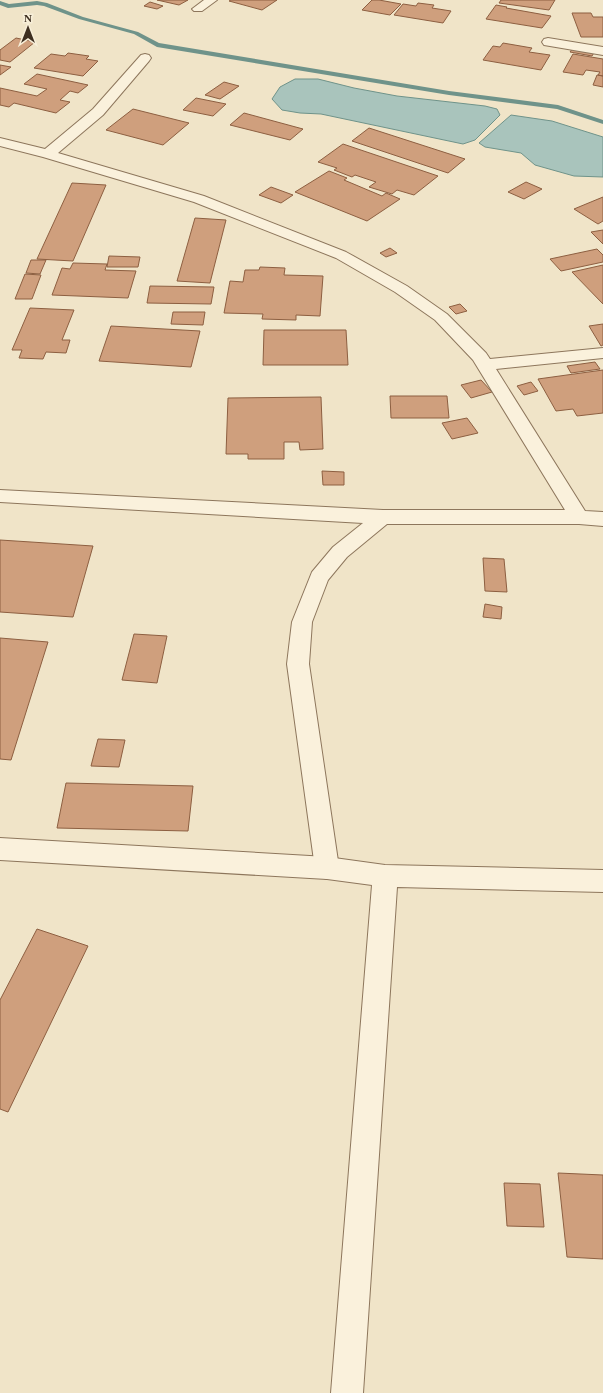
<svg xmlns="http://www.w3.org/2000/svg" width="603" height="1393" font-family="'Times New Roman',serif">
<rect width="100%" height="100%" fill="#f0e4c8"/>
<path fill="#a9c4bc" stroke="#6f938a" d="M295,79h23l36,9 43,8 88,10 12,3 3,6 -25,25 -12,4 -142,-30 -21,-1 -18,-3 -10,-11 8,-12z
M511,115l41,6 51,16v40l-29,-1 -39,-11 -14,-12 -36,-6 -6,-4z"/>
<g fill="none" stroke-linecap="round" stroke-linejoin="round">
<path fill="#6f938a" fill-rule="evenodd" d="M0,1l9,3 28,-3 10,2 36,14 55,15 21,11 290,48 109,14 45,15v4l-46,-15 -108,-14 -292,-48 -23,-13 -55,-15 -35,-13 -7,-1 -29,3 -8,-3z"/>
</g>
<path fill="#cf9f7d" stroke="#8d5f41" d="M157,0h31l-9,5z
M231,0h46l-15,10 -33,-9z
M372,0h7l22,4 -11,11 -28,-5z
M501,0h54l-6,10 -50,-7z
M150,2l13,4 -6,3 -13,-3z
M418,3l16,2 -2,3 19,3 -8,12 -49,-8 9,-11 13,2z
M496,5l11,2 -1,1 45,8 -9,12 -56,-9z
M572,13h19l2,4h10v20h-22z
M16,38l19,4 -25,20 -10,-2v-10z
M503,43l29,5 -3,4 21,3 -9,15 -58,-10 10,-14 7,1z
M573,48l22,3 -3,5 -22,-4z
M68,53l21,3 -3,3 12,2 -15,15 -49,-8 17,-14 14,2z
M573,54l30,5v17l-5,-1 2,-3 -14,-2 -3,5 -20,-3z
M0,65l11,2 -11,8z
M37,74l51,11 -10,8 -8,-2 -10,9 10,2 -14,11 -42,-10 -5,4 -9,-2v-17l37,8 10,-7 -23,-5z
M597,75l6,1v11l-10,-2z
M224,82l15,4 -19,13 -15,-4z
M196,98l30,6 -13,12 -30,-6z
M133,109l56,14 -26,22 -57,-15z
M244,113l59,16 -13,11 -60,-15z
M369,128l96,31 -17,14 -96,-32z
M343,144l95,32 -24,19 -17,-5 -5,4 -23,-7 7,-5 -21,-7 -3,2 -18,-7 3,-2 -19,-6z
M329,171l18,7 -3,2 38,16 4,-3 14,6 -33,22 -72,-29z
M526,182l16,7 -18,10 -16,-7z
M72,183l34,2 -33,76 -36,-2z
M271,187l22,8 -12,8 -22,-8z
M603,197v24l-5,3 -24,-15z
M195,218l31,2 -16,63 -33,-2z
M603,230v14l-12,-12z
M390,248l7,5 -11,4 -6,-4z
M597,249l6,6v7l-42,9 -11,-12z
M109,256l31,1 -2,10h-31z
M31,260h15l-6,14 -14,-1z
M73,263l34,1 -2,6 31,1 -8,27 -76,-3 10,-27 8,1z
M603,265v39l-31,-32z
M260,267l25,1 -1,7 39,1 -3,40 -24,-1v5l-34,-1 1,-5 -39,-1 6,-32 13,1 2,-12h14z
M25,274l16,1 -9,24h-17z
M150,286l64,1 -3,17 -64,-1z
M460,304l7,7 -11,3 -7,-7z
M30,308l44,2 -12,30h8l-4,13 -20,-1 -3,7 -24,-1 3,-8h-10z
M173,312h32l-2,13 -32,-1z
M603,324v21l-2,1 -12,-20z
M111,326l89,5 -9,36 -92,-6z
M264,330h82l2,35h-85z
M595,362l5,7 -29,4 -4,-7z
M603,370v43l-26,3 -4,-7 -17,2 -18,-32z
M481,380l11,12 -21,6 -10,-13z
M531,382l7,9 -14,4 -7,-9z
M390,396h57l2,22h-58z
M321,397l2,52 -23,1 -1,-8h-15v17h-36v-5h-22l2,-56z
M467,418l11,15 -26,6 -10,-16z
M322,471l22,1v13h-21z
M0,540l93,6 -20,71 -73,-5z
M483,558l21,1 3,33 -22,-1z
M485,604l17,3 -1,12 -18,-2z
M134,634l33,2 -10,47 -35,-3z
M0,638l48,4 -37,118 -11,-1z
M98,739l27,1 -6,27 -28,-1z
M66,783l127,3 -5,45 -131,-3z
M37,929l51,17 -80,166 -8,-3v-109z
M558,1173l45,2v84l-36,-2z
M504,1183l36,1 4,43 -37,-1z"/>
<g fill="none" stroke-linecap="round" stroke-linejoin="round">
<g stroke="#8d765c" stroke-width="2">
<path id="minor" d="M204,0h13l-15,11h-8l-2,-2z
M548,38l55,9v8l-59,-10 -2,-3 2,-3z
M145,54l4,1 2,3 -2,3 -46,54 -45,38 146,43 142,56 61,34 40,28 39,39 4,6 113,-11v10l-107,11 89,142 18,1v14l-24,-2h-192l-40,33 -19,23 -16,42 -3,42 30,204 -3,8 -9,3 -9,-3 -3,-8 -28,-204 5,-42 20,-50 21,-25 30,-24 -363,-21v-12l383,20h182l-92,-150 -38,-40 -40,-28 -59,-34 -142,-56 -151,-45 -43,-11v-8l45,11 48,-40 48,-54z"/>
</g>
<g stroke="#8d765c" stroke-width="2">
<path id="tertiary" d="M0,838l327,19 58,8 218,5v22l-206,-5 -34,506h-32l41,-508 -45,-6 -327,-19z"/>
</g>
<use href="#minor" fill="#faf1dc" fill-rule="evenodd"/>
<use href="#tertiary" fill="#faf1dc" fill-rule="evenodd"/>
</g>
<g transform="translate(28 28)" stroke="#f7eed8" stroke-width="3" paint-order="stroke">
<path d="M0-3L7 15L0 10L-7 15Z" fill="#3d2e20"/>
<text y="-6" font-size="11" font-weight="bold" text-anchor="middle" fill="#3d2e20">N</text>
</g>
</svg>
